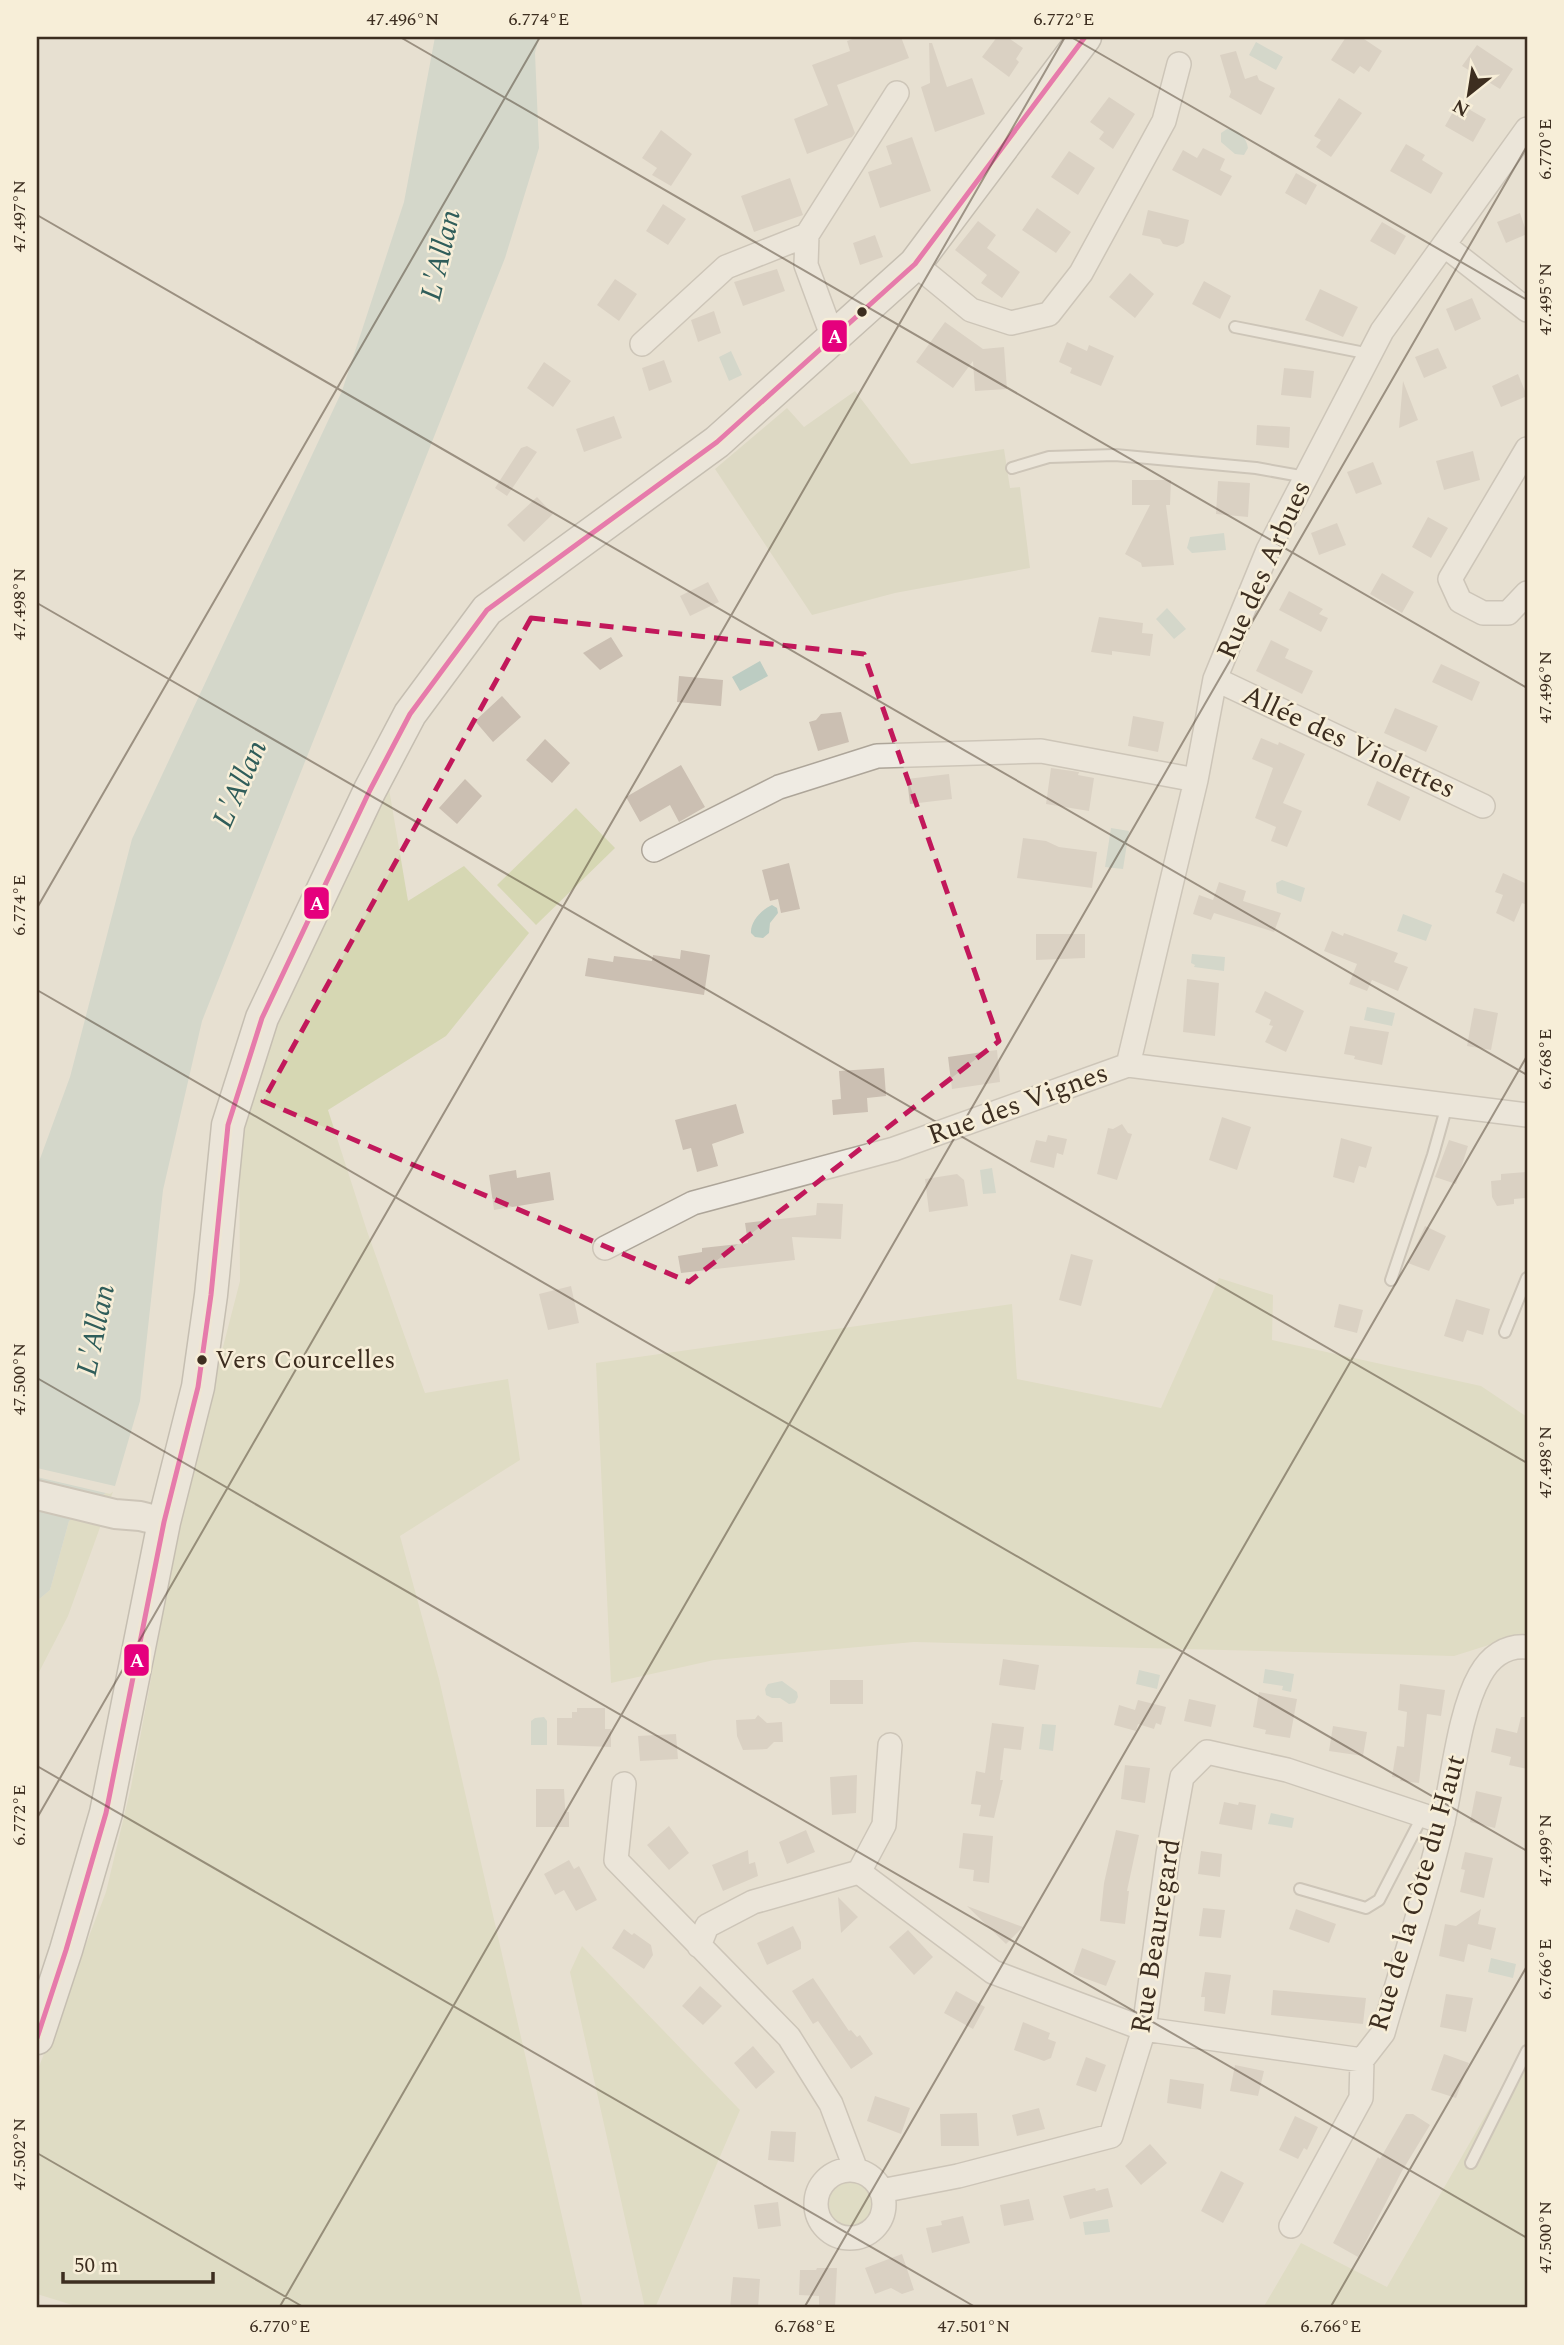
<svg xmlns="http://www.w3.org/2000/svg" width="1564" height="2345" font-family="Spectral,serif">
<rect width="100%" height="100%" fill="#e7e0d1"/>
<path fill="#d6d7b3" d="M387,777l21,124 56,-35 65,67 -83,103 -118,74 39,121 58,162 83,-14 12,81 -120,76 39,143 144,629h-501l-45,-14v-222l69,-180 25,-105 54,-293 55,-213 -1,-144 30,-103z
M576,808l39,40 -79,77 -39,-40z
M1219,1278l54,17 -1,45 209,46 46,31v216l-73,23 -540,-14 -200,18 -103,23 -15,-320 416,-59 5,75 144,29z
M115,1486l-47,130 -31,60v-75l13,-11 19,-69z
M582,1946l158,164 -85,198h-10l-75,-336z
M1527,2043v265h-264l38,-65 86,44z
M824 2204a26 26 0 1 1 52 0a26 26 0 1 1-52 0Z"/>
<path fill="#d1d1b3" d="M855,391l56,73 93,-15 6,39 10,-1 10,81 -135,25 -83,22 -97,-146 72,-61 17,19z"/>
<path fill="#bcccc2" d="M435,37h104l-4,16 4,95 -34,110 -303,763 -39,169 -23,211 -25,85 -46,35 -19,69 -13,11v-434l33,-90 62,-238 210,-448 62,-189z
M1256,42l27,15 -7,13 -27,-15z
M1227,129c12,0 19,8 21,19l-4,7 -9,-1 -14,-12v-9z
M731,351l11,24 -13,6 -10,-24z
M1224,533l2,17 -34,3 -5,-5 3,-11z
M1167,608l19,21 -12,10 -18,-20z
M760,661l8,15 -28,15 -8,-14z
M1111,828l18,3 -6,38 -18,-2z
M1282,880l23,8 -4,14 -24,-9 -1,-10z
M772,905l5,3 1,5 -8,10 -1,10 -6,5 -8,-1 -4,-4c-1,-11 11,-24 21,-28z
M1403,914l29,11 -6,16 -29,-10z
M1192,954l33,3 -1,14 -30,-4 1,-2 -4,-2z
M1367,1007l28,6 -3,13 -28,-6z
M992,1168l4,25 -13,1 -3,-24z
M1265,1669l29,5 -3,18 -9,-2 1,-4 -20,-3z
M1139,1670l21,5 -3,14 -21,-5z
M782,1681l15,11 1,5 -3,6 -6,1 -9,-6h-8l-6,-3 -1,-6 3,-5z
M544,1717l3,4v24h-16v-24l4,-3z
M1042,1724l14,1 -3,26 -14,-2z
M1271,1813l23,5 -2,10 -24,-4z
M1491,1958l25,6 -3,14 -25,-6z
M1108,2219l2,13 -25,3 -2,-13z"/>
<path fill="#e7e0d1" d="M37,1468l82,19 -9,7 -73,-17z"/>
<path fill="#cbbfb2" d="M858,37h43l8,21 -72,27 18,48 -3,4 -45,17 -13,-35 34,-14 -16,-40 38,-14 -3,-10z
M997,37h10l16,11 -7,11 3,3 -10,15 -27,-20z
M1346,37h15l21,14 -13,21 -9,-6 -6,8 -23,-14z
M929,43h3l15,44 25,-9 13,36 -50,18 -14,-45 9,-4z
M1477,45l36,24 -13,20 -38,-23z
M1236,51l9,28 12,-4 2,5 16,8 -14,27 -32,-18 2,-5 -11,-37z
M1109,97l26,17 -22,35 -14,-10 5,-7 -14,-10z
M1339,98l23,15 -31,44 -15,-10 5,-7 -7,-4z
M1458,103l28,16 -13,23 -28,-16z
M661,130l31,24 -21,32 -19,-11 5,-7 -15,-10z
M912,137l19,54 -51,17 -12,-36 24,-8 -6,-18z
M1406,144l19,11 -3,5 21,13 -12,21 -41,-23z
M1203,148l22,11 -5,11 12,6 -11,20 -49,-26 11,-20 14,8z
M1069,151l26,17 -17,27 -27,-18z
M1296,173l21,12 -11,20 -21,-12z
M790,178l13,37 -49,17 -13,-36z
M663,204l23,15 -18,26 -22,-14z
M1037,208l34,24 -15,21 -34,-23z
M1148,210l41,10 -5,23 -7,4 -14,-3 -3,-5 -18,-4z
M1520,213l7,21 -21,9 -9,-21z
M978,221l18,14 -9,13 33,24 -18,26 -21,-15 6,-8 -32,-25z
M1382,222l24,14 -11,19 -25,-14z
M875,235l8,22 -23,8 -7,-22z
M777,269l8,22 -42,15 -9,-24z
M1130,273l24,21 -19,24 -26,-21z
M615,279l22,15 -18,27 -22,-16z
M1204,281l27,15 -11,23 -28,-15z
M1320,289l38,18 -15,30 -38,-17z
M1472,298l9,21 -26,12 -9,-22z
M714,311l7,22 -23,9 -7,-22z
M945,322l38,27 21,-2 3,42 -32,2 -2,-30 -20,27 -37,-26z
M1067,342l20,9 2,-6 25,11 -13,30 -31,-13 2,-5 -13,-6z
M1438,348l9,20 -23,10 -9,-21z
M664,360l8,22 -23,9 -7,-23z
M544,362l27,19 -18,26 -26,-19z
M1284,368l30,3 -3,27 -30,-3z
M1518,374l9,22 -26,11 -9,-21z
M1403,381l15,39 -19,8z
M614,416l8,22 -38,14 -8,-23z
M1257,425l33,2 -1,21 -33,-3z
M527,446l10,6 -30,44 -12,-8 26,-40z
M1473,451l7,29 -36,10 -8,-29z
M1373,462l9,22 -26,10 -9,-22z
M1132,480h39l-1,25h-4l8,60 -32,2 -1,-4 -16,-9 25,-49h-18z
M1218,481l32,2 -2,34 -32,-3z
M537,497l16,17 -29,28 -17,-17z
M1428,517l20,11 -17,30 -19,-11z
M1337,523l9,22 -27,10 -8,-22z
M1382,573l32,19 -12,21 -32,-19z
M708,582l11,20 -29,14 -10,-20z
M1289,591l34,18 -4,5 9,4 -7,14 -42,-22z
M1099,617l44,6 -1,10 11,1 -3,22 -38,-5v4l-21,-3z
M611,637l12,19 -23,14 -17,-17z
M1271,640l18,9 -4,9 28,13 -11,23 -46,-23z
M1441,664l39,18 -8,19 -40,-19z
M679,676l44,4 -2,26 -44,-4z
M502,696l19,21 -28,25 -18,-21z
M1395,708l43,18 -12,26 -42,-19z
M841,712l8,30 -31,9 -9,-29 7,-2 5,-6z
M1133,716l31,6 -6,30 -30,-6z
M1261,738l17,7 1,-3 26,12 -22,49 19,8 -15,36 -16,-6 5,-14 -21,-9 18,-50 -21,-9z
M545,739l25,24 -18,20 -26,-23z
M681,765l24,42 -26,15 -9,-17 -30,17 -14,-25z
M1051,768l28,4 -1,3 16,3 -5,33 -43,-7z
M949,774l3,25 -42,5 -3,-25z
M465,779l17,17 -25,28 -18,-16z
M1377,781l33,16 -10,24 -33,-16z
M1023,838l23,3 13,6 38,5 -5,36 -75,-10z
M789,863l11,46 -19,4 -3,-14 -8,2 -8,-31z
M1503,873l24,11v21l-5,-2 -8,19 -18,-9 7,-18 -8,-3z
M1219,882l27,9 -3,10 38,12 -7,19 -60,-19 -3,7 -18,-6 6,-19 14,5z
M1332,931l11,5 1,-3 54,20 -4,9 14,5 -10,24 -26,-11 -5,11 -18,-7 8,-20 -33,-13z
M1036,934h49v24l-49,2z
M681,950l29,5 -6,40 -119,-19 3,-18 25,4 1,-6 38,5 1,-6 27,4z
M1187,979l32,4 -4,53 -32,-4z
M1265,991l39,20 -18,41 -21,-10 8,-16 -4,-1 2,-5 -16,-8z
M1474,1008l24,5 -7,37 -24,-4z
M1350,1026l39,6 -7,33 -28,-6 1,-3 -11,-2z
M997,1050l3,32 -48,7 -4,-32z
M884,1068l2,28 -19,2 1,14 -35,3 -1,-15 9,-1 -2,-28z
M736,1104l8,29 -32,11 6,22 -21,6 -6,-24 -8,2 -8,-30z
M1222,1117l29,10 -14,43 -28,-10z
M1122,1124l6,9 4,1 -15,46 -20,-6 11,-46 5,1z
M1048,1135l19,4 -4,16 -6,-2 -3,15 -24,-6 6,-22 10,2z
M1341,1138l31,9 -6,21 -7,-2 -5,17 -21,-6z
M1449,1140l19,6 -12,38 -21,-7z
M516,1170l1,8 33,-6 4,28 -60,10 -5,-35z
M1526,1172l1,26 -13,1v5l-17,2 -5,-9 -1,-16 10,-1v-6z
M957,1174l7,6 4,26 -39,6 -4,-33z
M817,1203l26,1 -2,35 -49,-2 3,23 -114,13 -3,-17 24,-4v-4l46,-5 -3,-20 71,-8z
M1425,1226l21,10 -17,35 -21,-8z
M1071,1254l22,6 -12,46 -22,-6z
M571,1286l8,37 -31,7 -9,-36z
M1456,1299l34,10 -7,26 -16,-5 -4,12 -19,-6z
M1339,1304l24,6 -6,23 -23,-6z
M1003,1659l36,6 -4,25 -36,-5z
M830,1680h33v24h-33z
M1400,1684l45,6 -4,26 -14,-2 -8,69 -19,-2 1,-3 -9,-1 5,-31 7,1 3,-35 -9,-2z
M1259,1692l38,7 -7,39 -25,-4 1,-4 -13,-3z
M1189,1699l27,6 -5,22 -27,-6z
M1138,1700l28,7 -5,18 -5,-2 -2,6 -16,-5 -2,7 -22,-6 5,-20 16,5z
M577,1708h28v21h6v18l-54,-2v-27h15v-6h5z
M758,1715l9,8 15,-1 1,20h-9l-7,7 -24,1 -6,-14 -1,-16 19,-1z
M1521,1717h6v52l-18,-4 2,-8 -20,-5 5,-24 21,5z
M992,1723l32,4 -3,23 -17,-2 -4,32h3l-9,38 -15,-2 2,-11 -10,-1 5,-33 9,2z
M1333,1726l34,6 -4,24 -34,-5z
M676,1734l2,25 -38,2 -2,-25z
M1125,1765l25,3 -5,35 -24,-4z
M857,1775l-1,38 -24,2 -2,-38z
M536,1789h28l1,18 1,5h3v15h-33z
M1476,1791l26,6 -7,31 -25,-6z
M1224,1802l14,3 1,-3 17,3 -4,25 -33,-6z
M669,1826l20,27 -20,17 -22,-25z
M806,1830l9,22 -28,12 -8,-22z
M1116,1830l23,5 -12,56h2l-4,33 -25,-3 4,-38z
M963,1833l30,3 -4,47 -16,-2 1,-11 -15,-2z
M748,1850l1,14 6,-2 3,14 -35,15 -11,-26z
M1201,1851l21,3 -2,23 -22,-3z
M1465,1852l28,6 -9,40 -24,-6 5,-22 -4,-1z
M569,1860l5,9 5,-3 18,34 -21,11 -12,-21 -9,5 -11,-21z
M838,1897l20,20 -17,16z
M967,1906l56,21 -17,17z
M1203,1908l22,2 -4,28 -22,-2z
M1296,1909l40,15 -7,19 -40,-14z
M1481,1909l-3,15 18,4 -5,22 -23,-6 -4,18 -25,-6 6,-32 11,2z
M793,1926l8,16v7l-34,16 -10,-22z
M624,1929l8,6 2,-2 17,12 2,10 -9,14 -32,-21z
M908,1930l25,27 -19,18 -25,-28z
M1082,1948l34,13 -10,25 -33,-12z
M1205,1972l26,3 -6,39 -21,-3 1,-14h-4z
M813,1978l36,53 2,-1 6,7 3,-2 13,19 -22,15 -33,-48 -5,3 -21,-33z
M700,1986l22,20 -19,19 -21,-19z
M1273,1990l93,8 -3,26 -92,-9z
M956,1991l29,16 -12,22 -29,-16z
M1446,1994l27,4 -7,34 -26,-5z
M1023,2022l27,11 -2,6 8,3 -5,16 -7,3 -30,-11z
M753,2046l22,26 -19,17 -22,-26z
M1444,2054l25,9 -13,35 -25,-8z
M1086,2057l20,8 -10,27 -20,-7z
M1235,2065l29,6 -6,25 -28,-5z
M1170,2079l34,5 -3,25 -34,-6z
M875,2096l35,12 -9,26 -34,-13z
M1039,2108l6,21 -28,7 -5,-21z
M977,2113l2,33h-38l-1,-32z
M1406,2114h7l17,11 -28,46 -44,86 -25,-14 45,-86 2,2z
M1295,2116l23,11 -11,23 -3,-2 -6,11 -19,-9z
M771,2131l25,1 -2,30 -26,-2z
M1150,2144l17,19 -26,22 -16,-19z
M1221,2171l23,12 -21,40 -22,-12z
M1095,2188l1,3 12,-3 5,19 -43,12 -7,-23z
M1029,2199l5,21 -30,6 -4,-21z
M778,2202l3,24 -23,3 -4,-24z
M963,2216l7,27 -38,10 -6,-25 16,-3 -1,-4z
M902,2254l12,36 -12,4 -11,-6 -16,6 -10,-26z
M817,2268h20l-2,40h-16v-12l-20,-1 1,-25h16z
M733,2277l27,2 -2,29h-28z"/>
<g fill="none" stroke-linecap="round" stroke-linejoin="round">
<g stroke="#ada599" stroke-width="14">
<path id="service" d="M1235,327l135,27
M1012,468l37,-11 66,-2 141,13 50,9
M1391,1280l42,-125 14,-50
M1505,1332l22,-54
M1300,1889l66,19 13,-8 44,-85
M1471,2163l56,-112"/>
</g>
<g stroke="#ada599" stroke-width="26">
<path id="minor" d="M1444,245l83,65
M915,264l56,46 40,13 38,-9 32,-41 83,-152 15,-57
M833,338l-27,-73 1,-30 90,-142
M642,344l84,-77 81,-32
M1527,449l-77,130 10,22 23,12h25l19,-20
M1215,679l268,127
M654,850l125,-63 98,-31 164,-5 155,29
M1128,1065l68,-285 19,-101 53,-129 114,-219 145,-202
M605,1248l88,-45 201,-54 234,-84 399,50
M624,1784l-8,76 173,177 42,67 25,66
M859,1872l25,-47 6,-80
M699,1946l8,-20 46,-24 106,-30 134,100 151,57 218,31
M816 2204a34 34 0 1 1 68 0a34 34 0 1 1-68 0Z
M881,2191l77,-15 153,-40 33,-107 24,-175 14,-77 25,-25 80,18 156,52
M1291,2226l70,-128 1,-38 21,-27c20,-71 44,-141 60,-212 10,-43 16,-109 37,-146 10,-18 26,-30 47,-28"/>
</g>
<g stroke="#ada599" stroke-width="32">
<path id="tertiary" d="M37,1495l78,19 25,2 24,6"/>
</g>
<g stroke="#9c958a" stroke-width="35">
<path id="secondary" d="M37,2038l29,-88 40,-137 58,-291 34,-135 13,-92 17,-170 34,-107 108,-228 40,-76 77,-104 230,-168 198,-178 170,-227"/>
</g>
<use href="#service" stroke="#efebe3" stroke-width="10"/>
<use href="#minor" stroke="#efebe3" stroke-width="23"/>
<use href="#tertiary" stroke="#efebe3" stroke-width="28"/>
<use href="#secondary" stroke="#efebe3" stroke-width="32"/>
<g stroke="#f7eed8" stroke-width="10">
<path id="bus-1" d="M37,2038l29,-88 40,-137 58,-291 34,-135 13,-92 17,-170 34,-107 108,-228 40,-76 77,-104 230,-168 198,-178 170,-227"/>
</g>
<use href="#bus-1" stroke="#e5007d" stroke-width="5"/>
</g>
<path d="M0 0H1564V2345H0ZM531,618l333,36 135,387 -310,241 -426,-181z" fill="#e7e0d1" fill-opacity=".55" fill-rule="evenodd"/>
<path fill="none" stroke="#c2185b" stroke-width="5" stroke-dasharray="14 9" stroke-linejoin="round" d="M531,618l333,36 135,387 -310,241 -426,-181z"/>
<path fill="none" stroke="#3d2e20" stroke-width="2" stroke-opacity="0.45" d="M400,37l1127,651M1071,37l456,263M37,215l1490,860M37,603l1490,860M37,908l503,-871M37,990l1490,861M37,1378l1490,860M37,1766l940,542M37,1818l1028,-1781M37,2153l268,155M279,2308l1248,-2162M804,2308l723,-1252M1330,2308l197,-342"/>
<g fill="#3d2e20" stroke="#f7eed8" stroke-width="2.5">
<circle cx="862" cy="312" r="6"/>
<circle cx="202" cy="1360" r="6"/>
</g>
<g text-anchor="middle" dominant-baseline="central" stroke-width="5" stroke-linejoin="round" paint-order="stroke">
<g font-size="26" fill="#3d2e20" stroke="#f7eed8" text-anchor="start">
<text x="215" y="1360">Vers Courcelles</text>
</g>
<g font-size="28" fill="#3d2e20" stroke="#f7eed8">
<text transform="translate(1264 570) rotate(-66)">Rue des Arbues</text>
<text transform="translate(1349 742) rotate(25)">Allée des Violettes</text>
<text transform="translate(1018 1104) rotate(-20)">Rue des Vignes</text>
<text transform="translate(1417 1893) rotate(-74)">Rue de la Côte du Haut</text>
<text transform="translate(1156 1936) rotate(-81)">Rue Beauregard</text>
</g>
<g font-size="30" font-style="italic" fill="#2f5d5a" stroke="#f7eed8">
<text transform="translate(441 255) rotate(-77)">L'Allan</text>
<text transform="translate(240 784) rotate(-66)">L'Allan</text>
<text transform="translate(96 1330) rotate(-78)">L'Allan</text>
</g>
</g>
<g stroke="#f7eed8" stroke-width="2.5">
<rect x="821" y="319" width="27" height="34" rx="7" fill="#e5007d"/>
<rect x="303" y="886" width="27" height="34" rx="7" fill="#e5007d"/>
<rect x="123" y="1643" width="27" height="34" rx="7" fill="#e5007d"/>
</g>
<g font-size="19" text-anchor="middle" font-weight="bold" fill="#fff">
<text x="835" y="343">A</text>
<text x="317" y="910">A</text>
<text x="137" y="1667">A</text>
</g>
<rect width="1564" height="2345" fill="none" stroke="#f7eed8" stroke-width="77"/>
<g transform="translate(1469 94) rotate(210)" stroke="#f7eed8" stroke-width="5" paint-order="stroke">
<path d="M0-5L12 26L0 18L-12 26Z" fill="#3d2e20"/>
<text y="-10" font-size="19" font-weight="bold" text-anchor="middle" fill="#3d2e20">N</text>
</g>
<path d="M63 2272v10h150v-10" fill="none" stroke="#3d2e20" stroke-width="3.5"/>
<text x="74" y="2272" font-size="21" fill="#3d2e20" stroke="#f7eed8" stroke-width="5" paint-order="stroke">50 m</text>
<rect x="38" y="38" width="1488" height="2268" fill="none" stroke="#3d2e20" stroke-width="2.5"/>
<g font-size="18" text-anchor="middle" fill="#3d2e20">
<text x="403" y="25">47.496°N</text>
<text x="539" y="25">6.774°E</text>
<text x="1064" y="25">6.772°E</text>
<text transform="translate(1545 149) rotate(-90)" y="6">6.770°E</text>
<text transform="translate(19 216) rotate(-90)" y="6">47.497°N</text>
<text transform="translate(1545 299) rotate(-90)" y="6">47.495°N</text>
<text transform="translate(19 604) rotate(-90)" y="6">47.498°N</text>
<text transform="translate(1545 687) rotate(-90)" y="6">47.496°N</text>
<text transform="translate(19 905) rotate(-90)" y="6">6.774°E</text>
<text transform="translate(1545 1059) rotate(-90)" y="6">6.768°E</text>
<text transform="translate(19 1379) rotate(-90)" y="6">47.500°N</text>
<text transform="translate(1545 1462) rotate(-90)" y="6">47.498°N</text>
<text transform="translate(19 1815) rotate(-90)" y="6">6.772°E</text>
<text transform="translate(1545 1850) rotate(-90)" y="6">47.499°N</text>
<text transform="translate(1545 1969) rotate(-90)" y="6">6.766°E</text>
<text transform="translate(19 2154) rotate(-90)" y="6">47.502°N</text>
<text transform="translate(1545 2237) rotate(-90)" y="6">47.500°N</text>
<text x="280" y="2332">6.770°E</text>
<text x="805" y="2332">6.768°E</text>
<text x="974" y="2332">47.501°N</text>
<text x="1331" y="2332">6.766°E</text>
</g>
</svg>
